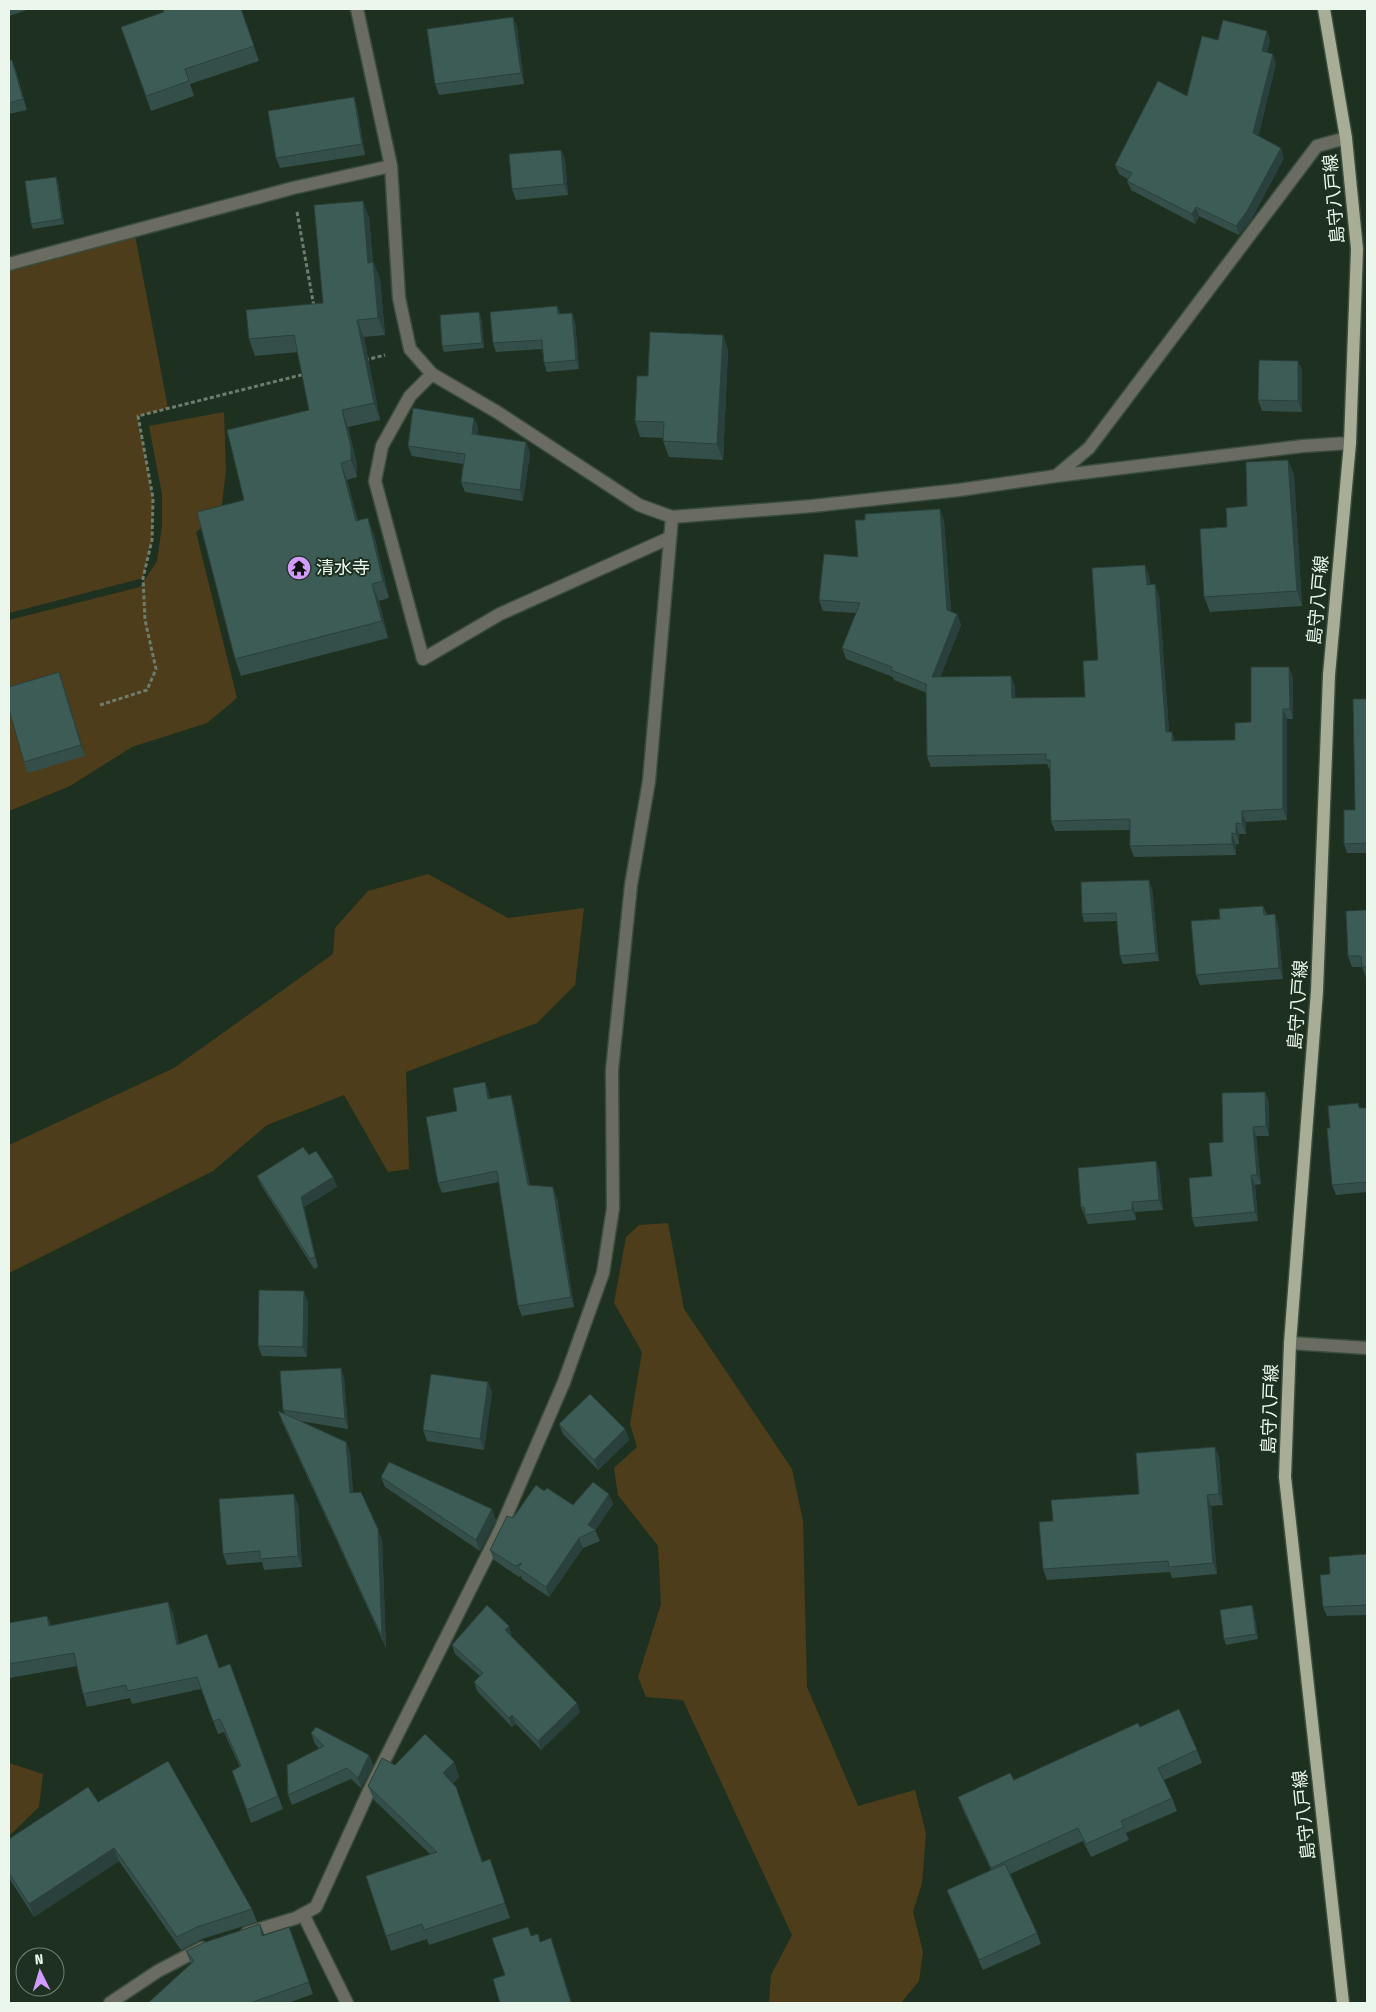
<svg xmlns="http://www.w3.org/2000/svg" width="1376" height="2012" font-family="'Fira Sans Condensed','Noto Sans JP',sans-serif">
<rect width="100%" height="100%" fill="#1e3120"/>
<path fill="#4d3d1b" d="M134,230l34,178 -30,8 15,82 -1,42 -9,38 -134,35v-349z
M224,412l2,59 -5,41 -25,20 41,166 -30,25 -75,24 -62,39 -61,25v-191l131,-33 17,-26 5,-35v-32l-13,-68z
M428,874l80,44 76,-10 -9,77 -38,38 -131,49 3,97 -21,3 -44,-77 -77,30 -54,46 -204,102v-128l165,-77 159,-114 2,-26 33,-37z
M668,1223l16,86 108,160 11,52 4,166 51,119 57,-16 11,43 -4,50 -9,29 10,40 -4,29 -18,22h-132l2,-28 21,-40 -109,-235 -37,-3 -8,-20 23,-73 -3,-58 -40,-51 -4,-27 23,-21 -7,-23 12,-72 -28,-49 12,-66 13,-12z
M9,1763l34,11 -4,33 -30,29z"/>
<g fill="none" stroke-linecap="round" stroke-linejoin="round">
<g stroke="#3b4d3d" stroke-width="15">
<path id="minor" d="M357,9l34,157 8,132 11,51 22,25 65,38 142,93 33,12 140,-11 147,-16 97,-14 247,-30 47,-3
M9,264l284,-76 98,-22
M432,374l-22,22 -28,50 -7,35 48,178 77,-45 169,-76
M1056,476l33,-28 228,-302 29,-8
M1290,1343l77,5
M303,1914l44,89
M247,1933l49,-15 20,-11 52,-114 132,-263 64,-148 39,-109 10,-65 -1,-138 19,-185 18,-104 23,-264
M110,2003l48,-32 44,-23"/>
</g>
<g stroke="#3b4d3d" stroke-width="15">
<path id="major" d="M1324,9l22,129 11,111 -7,194 -21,232 -12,316 -27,352 -5,134 58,526"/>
</g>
<path stroke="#6d7d6e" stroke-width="3" stroke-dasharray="4 2.5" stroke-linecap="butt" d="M297,212l17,95
M365,360l20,-5
M100,705l47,-15 9,-21 -11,-49 -2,-42 9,-38 1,-42 -15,-82 167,-42"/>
<use href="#minor" stroke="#6a6c61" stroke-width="12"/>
<use href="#major" stroke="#a8ad95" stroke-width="12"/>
</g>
<path fill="#344f49" d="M9,9h21l-21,7z
M241,9l18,52 -69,23 4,12 -43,15 -30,-84z
M513,17l4,11 7,56 -85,11 -4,-11z
M1267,31l3,10 -3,11 9,12 -18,72 26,22 -33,62 -12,15 -40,-19 -4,8 -64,-34 -4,-9 1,-2 -9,-5 -4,-9 72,-69 31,-56z
M12,60l4,11 11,39 -18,4v-53z
M354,97l3,11 8,47 -85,13 -4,-10z
M561,150l4,10 3,35 -52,5 -4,-11z
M56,177l2,5 6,42 -31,5 -2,-5z
M363,201l6,17 4,44 7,17 5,56 -21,2 16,83 -32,7 9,37v13l-10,3 11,41 16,14 15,63 -10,3 9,37 -147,38 -6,-17 9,-159 65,-90 -11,-58 -43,4 -6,-17 74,-36z
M557,306l3,8 12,-1 3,9 4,47 -32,3 -3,-9 -2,-14 -46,3 -3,-9z
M481,317l3,31 -40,4 -2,-6z
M723,335l5,15 -5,110 -54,-3 -6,-16v-3l-23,-1 -5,-16z
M1298,361l4,10v41l-40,-1 -4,-11z
M474,418l4,10 -1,7 49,7 4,11 -7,48 -58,-9 -4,-10 2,-18 -51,-8 -4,-10z
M1288,460l6,15 8,131 -92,6 -6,-15 23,-70 20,-21z
M944,520l7,92 6,2 4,11 -21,52 75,9v12l70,-1 13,-37 51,-85 1,10 9,10 10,137h3l3,9 60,-1 58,-63v42h-6v101l-41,2v12h-7v10h-3v11l-102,2 -4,-11v-16l-75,1 -4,-10 -1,-50 -3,-7 -116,3 -4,-11v-63l-33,-13 -1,-3 -47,-18 -4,-11 14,-35 -33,-2 -4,-11 39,-43z
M63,683l22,73 -57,17 -4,-11z
M1367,699v154h-20l-3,-9 11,-34z
M1152,888l7,73 -36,3 -3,-8 -3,-35 -33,1 -2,-8z
M1263,906l4,9 11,10 5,54 -83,6 -4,-10 24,-56z
M1367,910v68h-1l-4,-11h-10l-4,-11z
M485,1082l5,17 21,-4 3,10 16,81 27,12 17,109 -52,9 -4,-10 -19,-124 -57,11 -4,-10 19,-72z
M1265,1092l4,10v34h-13l5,48 -6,1 3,36 -63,6 -3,-9 20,-42z
M1358,1103l2,5h7v84l-31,3 -4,-10z
M309,1155l24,22 4,10 -33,20 14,60 -4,2 -53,-84 -4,-9z
M1159,1171l4,39 -28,2 1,8 -48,4 -7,-17z
M308,1301l-1,56 -45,-1 -4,-10z
M344,1377l4,52 -48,-8 46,21 4,11 3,40 29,47 4,108 -104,-226 -4,-11 7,3 -2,-4z
M492,1392l-8,58 -57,-9 -4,-11z
M559,1424l66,5 4,11 -31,30 -35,-36z
M1219,1457l4,48 -12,1 6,68 -45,4 -2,-6 -123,8 -4,-11 10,-48 86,-27z
M381,1477l115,43 -16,31 -95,-64z
M544,1491l29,14 36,-11 4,10 -18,26 5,11 -17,7 -34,49 -27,-18 -1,-3 -2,1 -25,-17 -4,-10 23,-32z
M298,1504l4,63 -38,3 -2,-8 -35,3 -4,-11z
M1367,1554v61l-40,1 -4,-9 7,-33z
M168,1602l5,12 6,30 40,24 11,-4 53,145 -32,14 -19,-52 8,-4 -16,-35 -6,2 -17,-45 -69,15 -2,-6 -43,9 -4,-13 -6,-28 -68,12v-55l38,-7 4,10z
M1254,1611l4,28 -32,6 -2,-6z
M511,1636l69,76 -39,38 -25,-26 -4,3 -35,-36 -3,-9 6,-6 -25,-22 -3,-9 60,-9z
M1140,1727l57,23 5,13 -38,17 8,18 5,13 -51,22 3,7 -38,17 -8,-16 -73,33 27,59 4,11 -58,26 -32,-69 -4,-11 44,-20 -28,-60 -5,-13 56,-17z
M311,1733l58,22 4,10 -12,23 -10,-9 -59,26 -4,-10 32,-46 -5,-5z
M454,1762l5,15 -6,6 30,79 7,-3 20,59 -81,27 -2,-6 -36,12 -25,-75 64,-22 -56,-54 -6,-14 27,-21z
M98,1802l154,107 5,13 -55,17 -21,11 -62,-89 -85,56 -25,-39v-39z
M289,1927l24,67 -25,9h-140l43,-39 -5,-13 78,-16z"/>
<path fill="#2a403c" d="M513,17l4,11 7,56 -3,-11z
M1267,31l3,10 -5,19 -3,-9z
M1273,54l3,10 -19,79 -4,-10z
M12,60l4,11 11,39 -4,-11z
M354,97l3,11 8,47 -3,-11z
M1281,148l3,10 -33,62 -12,15 -3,-9z
M561,150l4,10 3,35 -4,-11z
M56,177l2,5 6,42 -2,-5z
M363,201l6,17 5,62 -6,-17z
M1196,207l3,9 -4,8 -3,-10z
M373,262l7,17 5,56 -7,-17z
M479,312l2,5 3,31 -2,-5z
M572,313l3,9 4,47 -3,-9z
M357,320l7,17 16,83 -6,-17z
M723,335l5,15 -5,110 -6,-16z
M1298,361l4,10v41l-4,-11z
M342,410l6,17 9,37v13l-6,-17z
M474,418l4,10 -3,17 -3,-11z
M526,442l4,11 -7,48 -3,-11z
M1288,460l6,15 8,131 -5,-15z
M341,463l6,17 15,58 -6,-17z
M940,509l4,11 7,101 -4,-11z
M368,518l6,17 15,63 -6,-17z
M1145,565l4,10 1,21 -3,-11z
M372,584l7,17 9,37 -6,-17z
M1155,584l4,11 11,148 -4,-11z
M957,614l4,11 -25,63 -4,-11z
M1289,667l4,10v42l-3,-10z
M59,672l4,11 22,73 -4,-11z
M1011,676l4,10 1,22 -4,-10z
M1283,709l4,10v101l-4,-11z
M1172,732l4,11 -4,-2z
M1242,811l4,11v12l-4,-10z
M1236,823l3,11v10l-3,-10z
M1232,833l4,11v11l-4,-11z
M1149,880l3,8 7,73 -3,-8z
M1275,914l3,11 5,54 -4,-11z
M485,1082l4,11 3,16 -4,-10z
M1265,1092l4,10v34l-3,-10z
M511,1095l3,10 18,91 -4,-11z
M1253,1127l3,9 5,48 -4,-9z
M1156,1161l3,10 4,39 -4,-10z
M1251,1175l4,10 3,36 -3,-9z
M333,1177l4,10 -33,20 14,60 -3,-10 -14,-60z
M553,1187l4,11 17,109 -3,-10z
M1132,1202l3,10 1,8 -4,-10z
M304,1291l4,10 -1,56 -4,-10z
M341,1368l3,9 4,52 -3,-10z
M488,1382l4,10 -8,58 -4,-11z
M625,1429l4,11 -31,30 -4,-10z
M346,1442l4,11 4,51 -4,-11z
M1215,1447l4,10 4,48 -4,-11z
M294,1494l4,10 4,63 -4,-11z
M609,1494l4,10 -18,27 -7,-6z
M1207,1495l4,11 6,68 -4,-11z
M492,1509l4,11 -16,31 -4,-11z
M378,1529l4,11 4,108 -4,-11z
M579,1538l4,10 -34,49 -3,-10z
M168,1602l5,12 9,43 -5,-12z
M1252,1605l2,6 4,28 -2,-5z
M509,1626l3,10 -4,4 -3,-10z
M577,1703l3,9 -39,38 -3,-9z
M512,1715l4,9 -4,3 -3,-9z
M369,1755l4,10 -12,23 -3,-10z
M454,1762l5,15 -11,11 -5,-15z
M114,1848l5,13 -85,56 -5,-13z
M260,1924l5,12h-3z
M551,1938l5,14 16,51h-1z"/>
<path fill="#3c5c55" stroke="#2a403c" d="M163,9h78l13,37 -69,23 4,12 -43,15 -25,-69 43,-15z
M513,17l8,56 -86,11 -8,-55z
M1223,20l44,11 -5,20 11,3 -20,79 28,15 -34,63 -11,15 -40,-19 -4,7 -65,-33 5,-8 -17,-8 43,-84 29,15 15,-60 16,4z
M12,60l11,39 -14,4v-42z
M354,97l8,47 -86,14 -8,-47z
M561,150l3,34 -52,5 -3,-35z
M56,177l6,42 -31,5 -6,-43z
M363,201l5,62 5,-1 5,56 -21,2 17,83 -32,7 9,37v13l-10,3 15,58 12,-3 15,63 -11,3 10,37 -147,38 -38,-147 47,-12 -17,-70 82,-20 -15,-75 -45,4 -3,-29 77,-7 -9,-98z
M557,306l1,8 14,-1 4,47 -32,3 -2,-23 -49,3 -3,-31z
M479,312l3,31 -40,3 -2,-31z
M650,332l73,3 -6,109 -54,-3 1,-19 -29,-1 2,-45h11z
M1259,360l39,1v40l-40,-1z
M413,408l61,10 -2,16 54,8 -6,48 -59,-8 4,-28 -57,-8z
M1288,460l9,131 -93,6 -4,-68 27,-2 -1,-19 21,-2 -1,-44z
M940,509l7,101 10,4 -25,63 79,-1 1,22 73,-1 -2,-36 15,-1 -6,-92 53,-3 2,20 8,-1 11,148h6v9l63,-1v-17l16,-1v-55h38l1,42h-7v100l-41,2v13l-6,-1v11l-4,-1v11l-102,2v-27l-79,2 -1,-61h-4v-6l-119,2 -1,-72 -35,-14 1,-3 -50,-19 18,-45 -41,-3 5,-46 34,3 -3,-37h10v-6z
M59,672l22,73 -57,17 -15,-52v-23z
M1353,699h14v144l-23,1v-34h11z
M1149,880l7,73 -36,3 -4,-43 -34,1 -1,-32z
M1263,906l1,9 11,-1 4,54 -83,7 -5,-54 29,-2 -1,-10z
M1367,910v57h-5l-1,-11h-13l-2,-45z
M485,1082l3,17 23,-4 17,90 25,2 18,110 -53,9 -21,-135 -59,12 -12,-66 31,-6 -4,-23z
M1265,1092l1,34 -13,1 4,48h-6l4,37 -63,6 -3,-40 23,-2 -3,-33 14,-1 -1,-49z
M1358,1103l1,5h8v74l-35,3 -5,-57h3l-2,-22z
M303,1147l6,8 7,-4 17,26 -32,20 14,60 -5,2 -53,-83z
M1156,1161l3,39 -27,2v8l-47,5 -1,-8h-3l-3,-39z
M259,1290l45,1 -1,56 -45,-1z
M341,1368l4,51 -62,-9 -3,-39z
M431,1374l57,8 -8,57 -57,-9z
M590,1394l35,35 -31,31 -35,-36z
M278,1411l68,31 4,51 11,-1 17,37 4,108z
M1215,1447l4,47 -12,1 6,68 -44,4 -1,-6 -125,8 -4,-47 14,-1 -2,-21 88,-6 -3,-41z
M389,1462l103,47 -16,31 -95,-63z
M593,1482l16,12 -21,31 8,5 -17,8 -33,49 -28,-19 4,-5 -7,3 -25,-16 17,-34 6,2 23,-33 8,6 3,-3 26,17z
M294,1494l4,62 -38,3v-8l-37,3 -4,-55z
M1367,1554v51l-44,2 -3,-32 10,-1 -1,-17z
M168,1602l9,43 30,-11 12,34 11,-4 48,132 -31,14 -15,-39 9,-5 -21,-47 -7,2 -16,-44 -70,14 -1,-6 -43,9 -9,-41 -65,11v-41l38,-7 2,10z
M487,1605l22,21 -4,4 72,73 -39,38 -26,-26 -3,3 -35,-36 9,-9 -31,-28z
M1252,1605l4,29 -32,5 -4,-29z
M1179,1709l18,41 -39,18 14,30 -51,23 3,6 -38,17 -8,-16 -87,40 -33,-71 52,-24 4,7 124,-57 2,4z
M316,1727l53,28 -11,23 -11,-10 -59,27 -1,-30 37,-19 -13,-13z
M425,1734l29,28 -11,11 13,14 26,75 8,-3 15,44 -81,27 -2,-6 -36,12 -20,-60 71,-24 -69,-66 14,-28 13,7z
M168,1761l84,148 -55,18 -20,10 -63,-89 -85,56 -20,-31v-34l79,-52 10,15z
M1005,1864l32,69 -58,27 -32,-70z
M260,1924l2,12 27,-9 20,55 -59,21h-102l46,-42 -8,-10 17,-8z
M528,1927l3,9 7,-2 2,8 11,-4 20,65h-71l-7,-24 12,-4 -13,-37z"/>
<defs>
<g id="temple-disc" transform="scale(1.25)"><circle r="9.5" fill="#d29cfd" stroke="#1e3120"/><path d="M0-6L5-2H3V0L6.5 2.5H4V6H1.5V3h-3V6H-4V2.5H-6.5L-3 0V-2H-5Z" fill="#111"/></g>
</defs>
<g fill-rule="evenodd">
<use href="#temple-disc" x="299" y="568"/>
</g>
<g text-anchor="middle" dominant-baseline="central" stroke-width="4" stroke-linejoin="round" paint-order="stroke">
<g font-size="18" fill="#ebf7ec" stroke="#1e3120">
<text transform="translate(1334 199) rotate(-95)">島守八戸線</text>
<text transform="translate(1318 600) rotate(-85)">島守八戸線</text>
<text transform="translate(1298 1005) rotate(-86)">島守八戸線</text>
<text transform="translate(1270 1409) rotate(-88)">島守八戸線</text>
<text transform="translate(1304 1815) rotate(-96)">島守八戸線</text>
</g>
<g font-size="18" fill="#ebf7ec" stroke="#1e3120" text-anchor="start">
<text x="316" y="568">清水寺</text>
</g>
</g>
<rect width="1376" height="2012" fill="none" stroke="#ebf7ec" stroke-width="20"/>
<g transform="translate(40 1972) rotate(355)"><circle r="24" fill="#1e3120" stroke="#708072"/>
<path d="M0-4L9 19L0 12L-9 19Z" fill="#d29cfd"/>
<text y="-8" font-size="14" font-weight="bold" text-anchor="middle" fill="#ebf7ec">N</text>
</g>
</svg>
